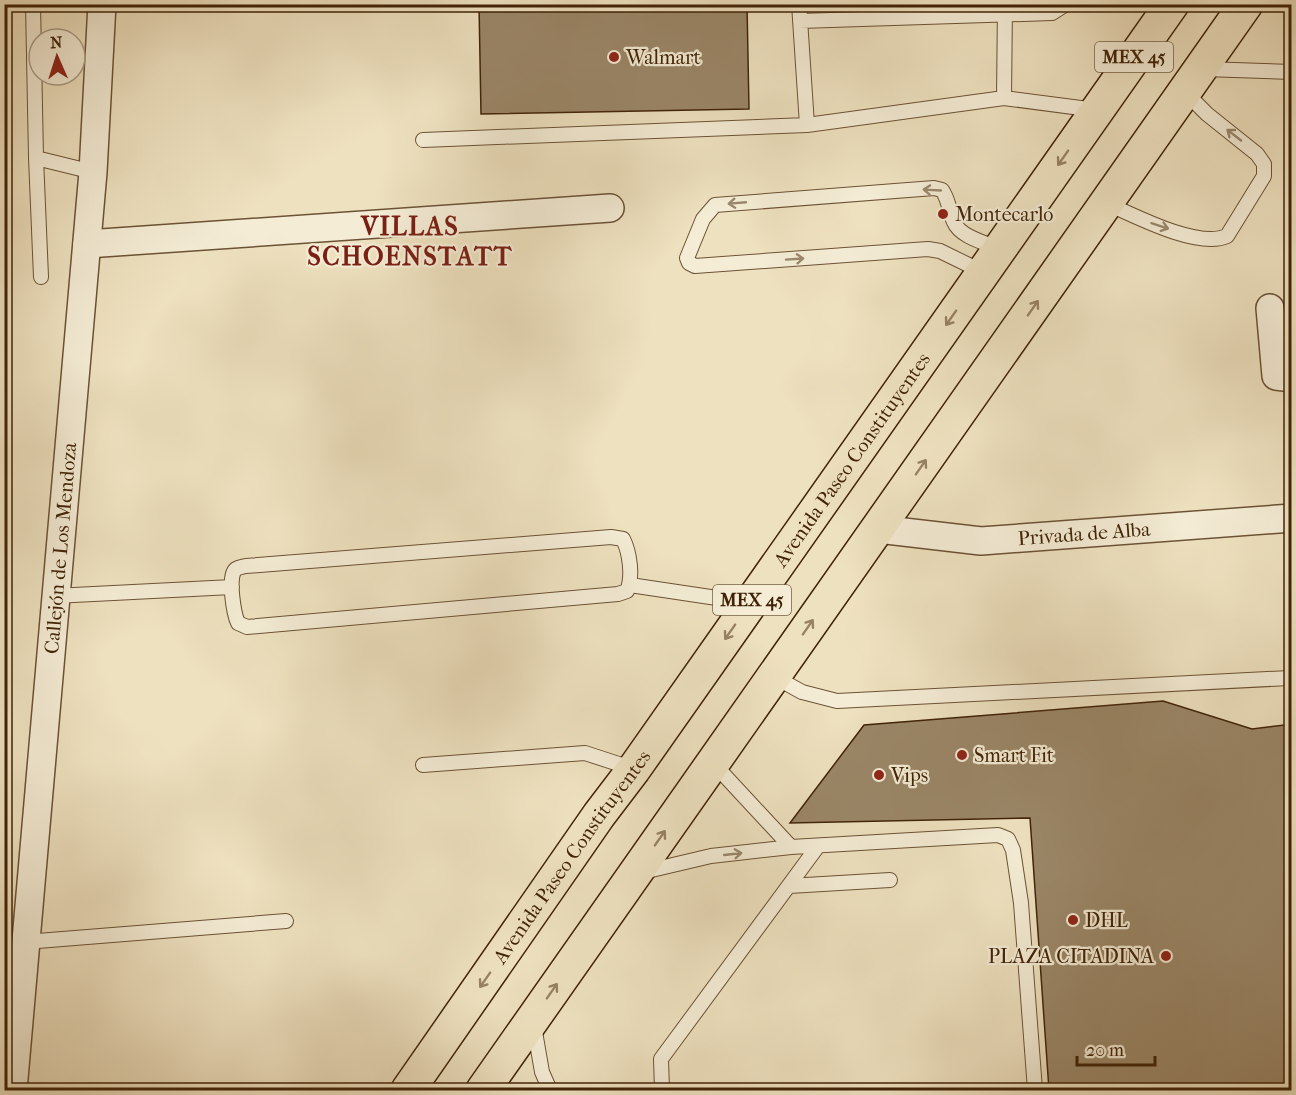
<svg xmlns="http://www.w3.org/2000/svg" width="1296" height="1095" font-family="'IM FELL French Canon',serif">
<rect width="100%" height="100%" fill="#eee1bf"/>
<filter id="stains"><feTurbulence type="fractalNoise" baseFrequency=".00333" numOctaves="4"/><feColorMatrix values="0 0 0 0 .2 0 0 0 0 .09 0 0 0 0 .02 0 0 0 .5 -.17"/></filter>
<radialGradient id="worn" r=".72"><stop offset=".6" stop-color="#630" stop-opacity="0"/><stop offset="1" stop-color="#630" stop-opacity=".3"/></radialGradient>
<path fill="#9a8667" stroke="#402307" stroke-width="1.5" d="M479,4h268l2,105 -268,5z
M1163,701l89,28 40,-5v366h-243l-19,-272 -240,5 74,-98z"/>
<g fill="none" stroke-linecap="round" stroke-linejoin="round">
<g stroke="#6c5235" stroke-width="16">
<path id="service" d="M33,4l3,154
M799,4l8,121 197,-27
M1005,4l-1,94 92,12
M800,21l252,-8 14,-9
M1204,69l88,3
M423,140l384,-15
M1106,203c29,13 92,46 121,33l37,-60v-12l-7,-10 -50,-40 -22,-22
M983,272l-43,-21 -12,-2 -233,17 -6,-3 -2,-5 16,-39 12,-14 219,-17 8,2c7,10 7,21 12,32 6,15 32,21 46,27
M41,277l-5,-119 57,14
M611,537l12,2c7,14 10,38 4,52l-9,3 -371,33 -9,-4c-4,-9 -11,-48 -2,-54 3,-2 6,-2 10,-3z
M630,585l87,13 36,-3
M54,596l178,-9
M773,676l29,16 35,9 452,-23
M713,763l78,84
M423,765l162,-12 49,16
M643,872l68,-16 80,-9 207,-12 10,4 5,11 8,53 14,187
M789,886l101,-6
M25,942l261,-21
M534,1026l8,46 8,18
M662,1090l-1,-31 157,-213"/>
</g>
<g stroke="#6c5235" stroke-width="30">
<g id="minor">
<path d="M87,244l523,-36"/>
<path d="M1270,308l6,68 16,2"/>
<path id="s1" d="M878,529l103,12 311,-23"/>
<path id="s2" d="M13,1090l80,-918 9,-168"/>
</g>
</g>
<g stroke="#402307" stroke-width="36">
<g id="trunk">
<path id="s3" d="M408,1090l191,-275 35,-46 538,-765"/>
<path d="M483,1090l763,-1086"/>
</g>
</g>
<use href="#service" stroke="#f4ecd5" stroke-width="14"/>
<use href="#minor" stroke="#f4ecd5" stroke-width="27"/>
<use href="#trunk" stroke="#eee1bf" stroke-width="33"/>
</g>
<defs><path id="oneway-shaft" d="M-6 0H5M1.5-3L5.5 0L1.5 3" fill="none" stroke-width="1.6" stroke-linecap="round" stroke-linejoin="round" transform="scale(1.5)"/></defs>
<g stroke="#9a886e">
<use href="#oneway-shaft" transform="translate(1234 135) rotate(-142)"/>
<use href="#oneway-shaft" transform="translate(932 190) rotate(-177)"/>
<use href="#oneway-shaft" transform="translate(737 203) rotate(175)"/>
<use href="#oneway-shaft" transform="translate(1160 226) rotate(18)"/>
<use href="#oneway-shaft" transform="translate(795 259) rotate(-4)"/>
<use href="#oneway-shaft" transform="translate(733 854) rotate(-6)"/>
</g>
<g stroke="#978263">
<use href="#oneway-shaft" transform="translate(1063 158) rotate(125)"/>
<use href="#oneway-shaft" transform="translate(1033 308) rotate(-55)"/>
<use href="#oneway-shaft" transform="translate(951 318) rotate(125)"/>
<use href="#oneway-shaft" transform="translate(921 467) rotate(-55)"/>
<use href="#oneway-shaft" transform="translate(808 627) rotate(-55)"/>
<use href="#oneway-shaft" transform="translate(730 632) rotate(125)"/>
<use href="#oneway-shaft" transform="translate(660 838) rotate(-55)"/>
<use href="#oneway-shaft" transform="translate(485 980) rotate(125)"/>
<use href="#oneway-shaft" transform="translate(552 991) rotate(-55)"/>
</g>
<g fill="#8f2418" stroke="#f4ecd5" stroke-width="2">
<circle cx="614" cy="57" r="6"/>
<circle cx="943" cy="214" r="6"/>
<circle cx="962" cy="755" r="6"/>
<circle cx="879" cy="775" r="6"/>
<circle cx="1073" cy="920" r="6"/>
<circle cx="1166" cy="956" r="6"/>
</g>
<g text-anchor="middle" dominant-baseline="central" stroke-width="4.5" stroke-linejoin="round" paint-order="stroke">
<g fill="#f4ecd5" stroke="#765f45" stroke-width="1.5">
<rect x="1095" y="42" width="78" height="30" rx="4.5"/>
<rect x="713" y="585" width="78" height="30" rx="4.5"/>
</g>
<g font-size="18" font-weight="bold" fill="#402307">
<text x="1134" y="57">MEX 45</text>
<text x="752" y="600">MEX 45</text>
</g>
<g font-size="20" fill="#402307" stroke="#f4ecd5" text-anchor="start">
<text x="626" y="57">Walmart</text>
<text x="955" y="214">Montecarlo</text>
<text x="974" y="755">Smart Fit</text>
<text x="891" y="775">Vips</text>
<text x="1085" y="920">DHL</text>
<text x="1154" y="956" text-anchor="end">PLAZA CITADINA</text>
</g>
<g font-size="20" fill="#402307" stroke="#f4ecd5">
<text stroke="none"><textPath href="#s3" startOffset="771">Avenida Paseo Constituyentes</textPath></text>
<text stroke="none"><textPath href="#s1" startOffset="207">Privada de Alba</textPath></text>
<text stroke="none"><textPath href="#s2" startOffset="544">Callejón de Los Mendoza</textPath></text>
<text stroke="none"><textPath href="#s3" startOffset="285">Avenida Paseo Constituyentes</textPath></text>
</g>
<g font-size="26" font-weight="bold" letter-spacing="1.5" fill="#7a1f14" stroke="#f4ecd5">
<text x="410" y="226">VILLAS<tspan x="410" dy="30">SCHOENSTATT</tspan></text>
</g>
</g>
<rect width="1296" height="1095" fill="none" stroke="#eee1bf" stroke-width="24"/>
<rect x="6" y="6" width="1284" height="1083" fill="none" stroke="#402307" stroke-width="3"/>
<rect x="12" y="12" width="1272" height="1071" fill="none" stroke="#402307" stroke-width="1.5"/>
<g transform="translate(57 57) rotate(357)"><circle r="28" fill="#f4ecd5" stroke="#ac9c83" stroke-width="1.5"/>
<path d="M0-4.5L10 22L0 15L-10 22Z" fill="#8f2418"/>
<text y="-9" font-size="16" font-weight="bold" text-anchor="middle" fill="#402307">N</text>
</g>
<path d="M1077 1056v9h78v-9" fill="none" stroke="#402307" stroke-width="3"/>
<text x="1086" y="1056" font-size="18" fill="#402307" stroke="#f4ecd5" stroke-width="4.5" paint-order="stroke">20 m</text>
<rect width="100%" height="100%" filter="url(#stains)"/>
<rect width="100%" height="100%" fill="url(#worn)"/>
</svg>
